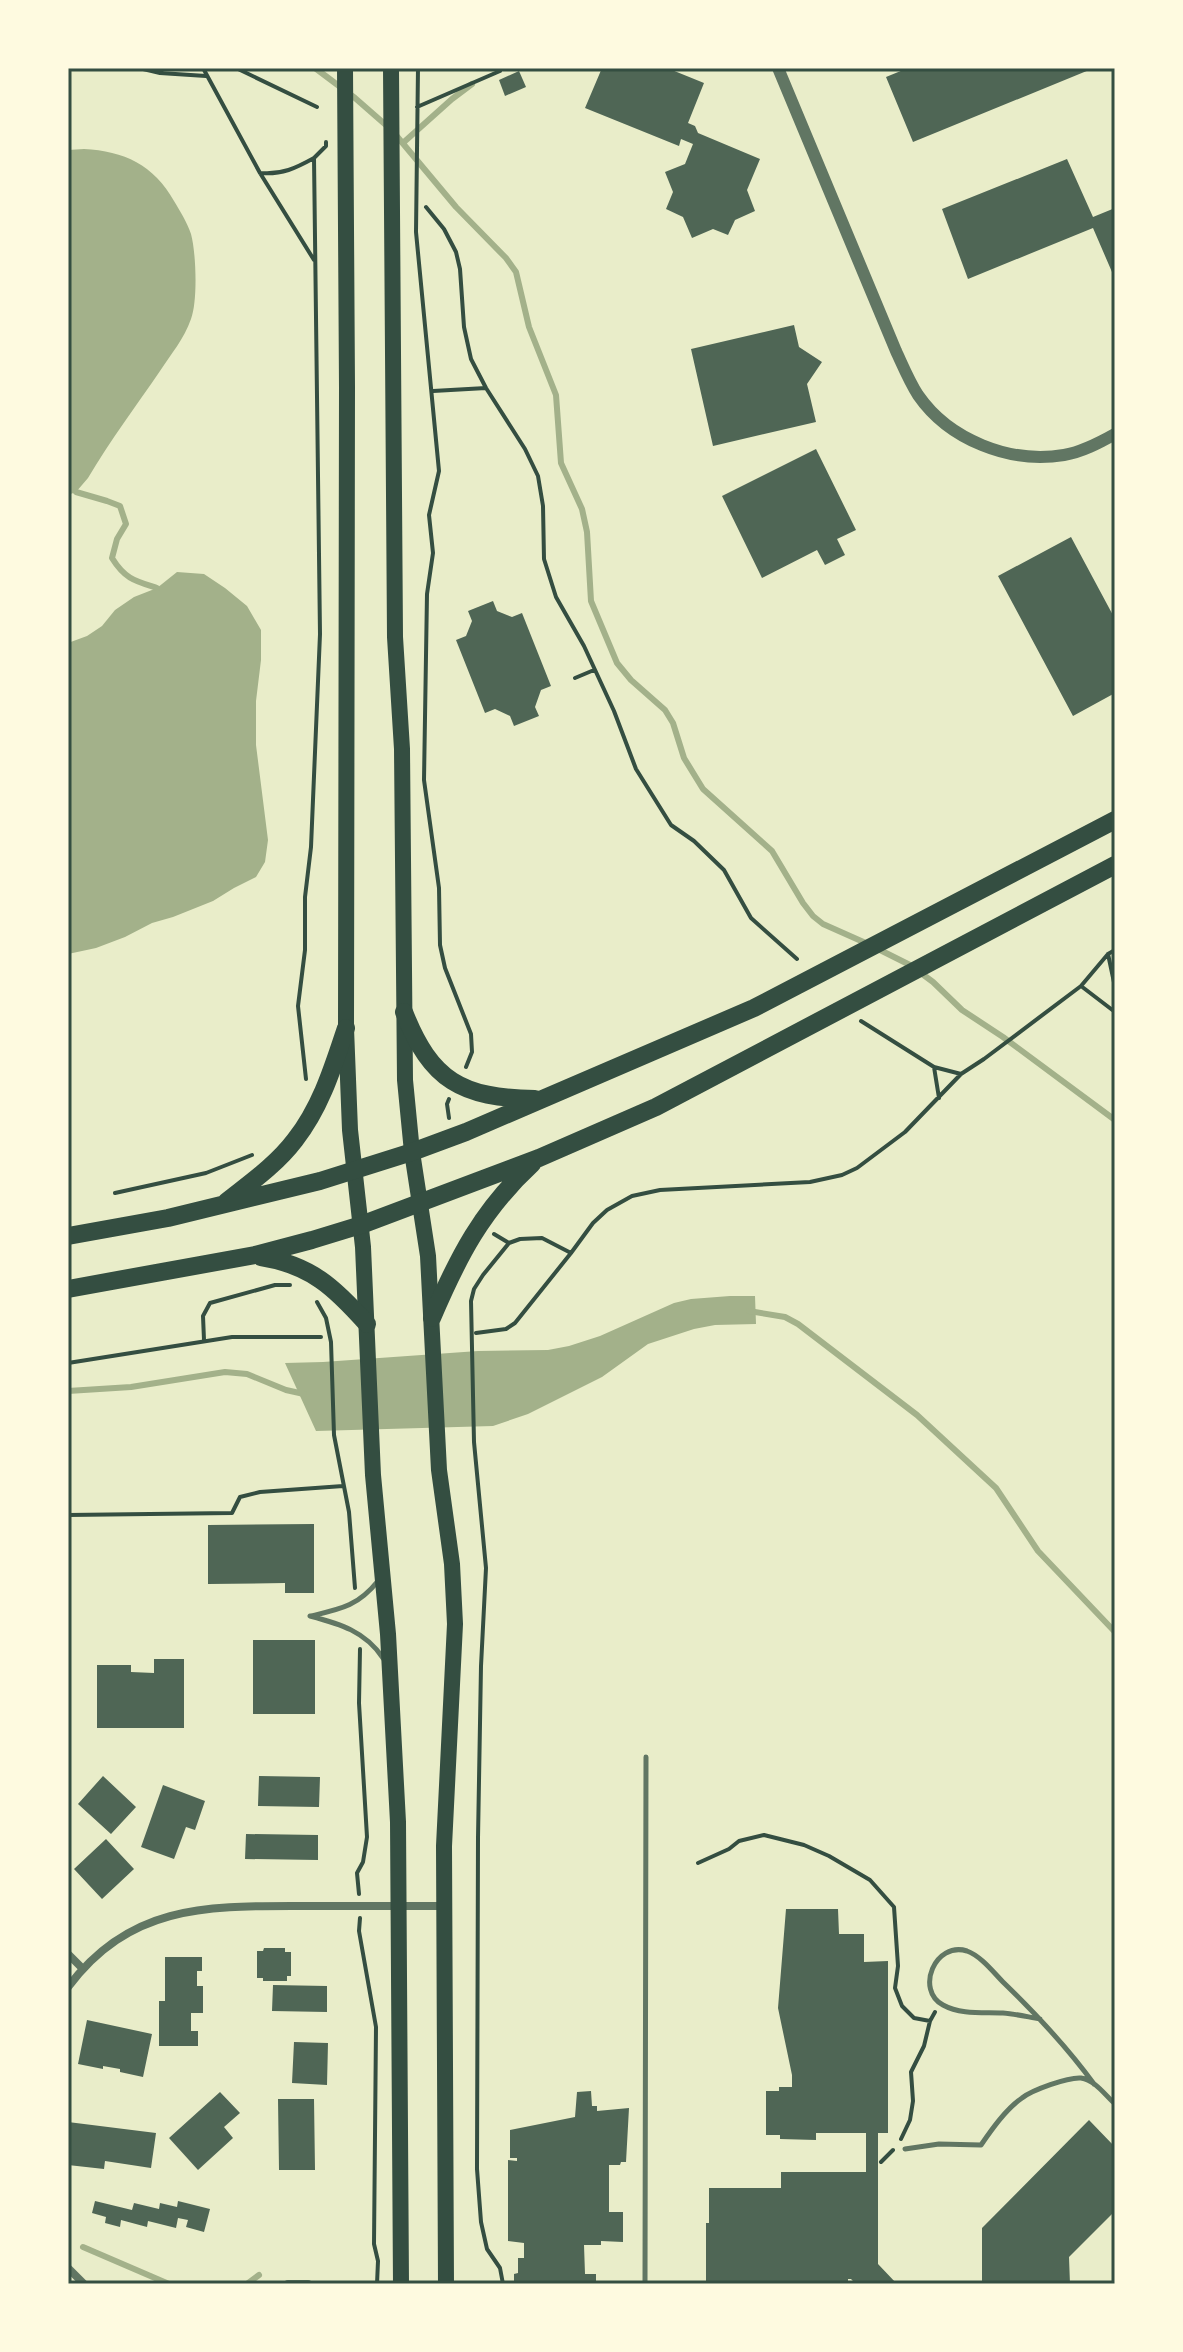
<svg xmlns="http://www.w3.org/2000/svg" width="1183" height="2352" font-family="'Public Sans',sans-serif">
<rect width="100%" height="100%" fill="#e9edc9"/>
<path fill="#a3b18a" d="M84,149c40,2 70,16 90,52 6,10 13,21 17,33 5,18 7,67 0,85 -7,20 -20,35 -31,52 -24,35 -50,70 -72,107l-12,14 -8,3v-345z
M177,572l27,2 21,14 22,18 14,24v30l-5,41v44l12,95 -3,22 -9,15 -22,11 -21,13 -40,16 -21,6 -27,14 -29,11 -28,6v-311l19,-7 15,-10 13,-16 19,-13 23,-9z
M730,1296h25l1,28 -41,1 -21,4 -46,15 -46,33 -74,37 -35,12 -177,5 -31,-68 38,-1 155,-11 70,-1 21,-4 31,-10 74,-33 17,-4z"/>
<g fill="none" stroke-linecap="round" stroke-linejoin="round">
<path stroke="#a3b18a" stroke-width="6" d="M315,68l40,30 32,28
M395,134l61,73 50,51 10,14 13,55 27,68 5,68 21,46 5,23 4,69 26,62 14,17 34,30 8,13 11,35 19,31 69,62 31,52 10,13 10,8 45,20
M404,142l48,-43 20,-15
M76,492l31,9 13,5 6,18 -9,15 -5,19c13,21 23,23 45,30
M878,949l32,16 23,17 29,28 41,27 112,83
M749,1311l36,6 13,7 119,91 79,73 42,63 77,81
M68,1391l63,-4 94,-15 22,2 39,16 18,4
M83,2247l86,37
M247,2284l12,-9"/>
</g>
<path fill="#4f6655" d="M602,68h65l37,15 -16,40 7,3 3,7 62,26 -13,31 8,21 -20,9 -7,15 -15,-6 -21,9 -9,-21 -17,-8 7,-17 -8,-20 20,-8 8,-20 -12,-5 -2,7 -94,-38z
M908,68h186l-181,74 -27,-65z
M519,71l7,16 -21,9 -6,-16z
M1067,159l26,58 22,-9v71l-22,-51 -125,51 -26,-70z
M794,325l5,22 23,15 -15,22 9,38 -103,24 -22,-97z
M816,449l40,81 -19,9 8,16 -20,10 -8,-15 -55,28 -40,-82z
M1071,537l44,82v74l-42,23 -75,-140z
M493,601l4,10 15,6 10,-4 29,73 -10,4 -6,17 4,9 -25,10 -4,-10 -15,-7 -10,4 -29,-73 10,-4 6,-15 -4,-10z
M314,1524v69h-29v-10l-77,1v-59z
M253,1640h62v74h-62z
M154,1659h30v69h-87v-63h34v7l23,1z
M103,1776l33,31 -25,27 -33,-30z
M259,1776l61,1 -1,30 -61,-1z
M163,1785l42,16 -10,29 -9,-3 -12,32 -33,-12z
M246,1834l72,1v25l-73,-1z
M106,1839l28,30 -32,30 -28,-30z
M786,1909h52l1,25h25v28l24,-1v172h-10v131l19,20h-41l-5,-5h-3v5h-142v-61h3v-35h72v-16h85v-39h-50v7l-36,-1v-4h-14v-44h13v-4h13v-12l-14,-67z
M264,1948h21v4h6v24h-4v5h-24v-3h-6v-27h6z
M165,1957h37v14h-5v15h6v27h-12v18h7v15h-39v-45h6z
M273,1985l54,1v26l-55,-1z
M87,2020l65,14 -9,43 -23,-5v-3l-17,-3v3l-25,-5z
M294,2042l34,1 -1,42 -35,-2z
M591,2091l1,15h5v5l32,-3 -3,54h-5l-1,3h-11v47h14v30l-22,-1v4h-17l1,29h11v10h-82v-10l4,-1v-15h6v-15l-16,-2v-81l9,1v-3h-7v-28l65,-13 2,-25z
M220,2092l20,21 -16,14 9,11 -35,32 -29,-32z
M278,2099h36l1,71h-36z
M1089,2120l26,27v64l-46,46 1,27h-88v-56z
M68,2122l88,11 -5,35 -46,-7 -1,8 -36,-4z
M95,2201l37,9 2,-7 25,6 1,-6 17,4 1,-6 32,8 -6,23 -18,-5 2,-7 -10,-2 -2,10 -28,-7 -1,6 -26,-7 -1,7 -15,-4 1,-6 -14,-4z"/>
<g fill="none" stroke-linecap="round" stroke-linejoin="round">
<path stroke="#344e41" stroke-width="4" d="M139,68l21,5 3,-5
M203,68l57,105 54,87
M236,68l81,39
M418,68l-2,164 23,239 -10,44 4,38 -6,41 -3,186 15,108 1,57 5,23 26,66 1,18 -6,15
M160,73l46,3
M417,107l83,-36 1,-3
M260,173c22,2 36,-5 54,-15
M426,207l18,22 12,23 4,17 4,58 7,32 15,29 39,61 13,27 5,30 1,53 12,38 28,49 30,65 22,58 35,56 23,16 30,29 27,48 46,41
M433,391l53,-3
M575,678l19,-8
M1108,954l7,33
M1081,986l34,26
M861,1021l73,46 27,7
M934,1067l5,31
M306,1079l-8,-73 7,-56v-53l6,-50 9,-213 -6,-476 12,-12v-4
M449,1099l-2,5 2,14
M115,1193l91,-20 46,-18
M494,1234l15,9
M317,1302l9,16 5,24 3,93 15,77 6,76
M476,1333l30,-4 9,-6 56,-70
M204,1340l-1,-24 7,-13 65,-18h15
M68,1363l164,-26h89
M68,1515l164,-2 8,-16 20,-5 83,-6
M698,1863l31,-14 10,-8 25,-6 40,10 25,11 41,24 24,27 4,59 -3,22 7,18 12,12 16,3
M359,1894l-2,-21 6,-11 4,-25 -8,-134 1,-54
M360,1918l-1,13 17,96 -2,217 4,17 -1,23
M901,2139l9,-19 3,-19 -2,-29 13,-26 6,-25 5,-9
M881,2162l12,-12
M503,2284l-3,-16 -13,-19 -6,-27 -4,-53 1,-331 3,-172 5,-98 -12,-126 -3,-141 3,-12 9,-14 26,-32 11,-4 22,-1 29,15 22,-30 14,-13 25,-14 28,-6 150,-8 32,-7 15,-7 48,-36 56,-58 23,-15 97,-73 27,-32 7,-4"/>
<path stroke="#617663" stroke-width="5" d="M310,1616c30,8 55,15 73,42
M311,1616c30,-7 47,-10 67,-35
M1040,2019c-12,-2 -24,-5 -37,-6 -19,-1 -42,2 -60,-8 -28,-15 -8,-64 24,-54 14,5 27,22 37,32 33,32 63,64 90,101
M905,2149l34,-5 42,1c11,-16 25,-36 41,-47 10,-8 46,-21 59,-20 14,2 24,17 34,26
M645,2284l1,-527"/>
<path stroke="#617663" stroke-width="8" d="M68,1954l14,14
M68,1987c63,-84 141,-81 236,-81 47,0 94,0 141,0
M68,2268l16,16
M288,2284h20"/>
<path stroke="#617663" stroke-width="12" d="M778,68l118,283c7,15 13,30 22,44 31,45 92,69 146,60 18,-3 35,-12 51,-21"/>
<path stroke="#344e41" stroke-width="16" d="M345,68l2,319 -1,641 4,102 13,117 10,228 15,159 10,188 3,462
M391,68l4,569 7,112 3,331 7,72 16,104 11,214 13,94 3,60 -11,222 2,438"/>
<path stroke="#344e41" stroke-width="18" d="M404,1012c27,69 58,86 131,87
M226,1202c24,-19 50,-37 69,-62 26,-33 38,-73 51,-112
M68,1236l100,-18 152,-37 92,-29 54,-20 288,-124 361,-188
M261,1257c50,8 74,31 106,67
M68,1289l187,-34 57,-15 49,-15 178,-67 117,-51 459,-242
M432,1318c26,-61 50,-108 100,-154"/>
</g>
<rect width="1183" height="2352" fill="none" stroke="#fefae0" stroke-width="140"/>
<rect x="70" y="70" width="1043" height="2212" fill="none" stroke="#344e41" stroke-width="3"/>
</svg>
